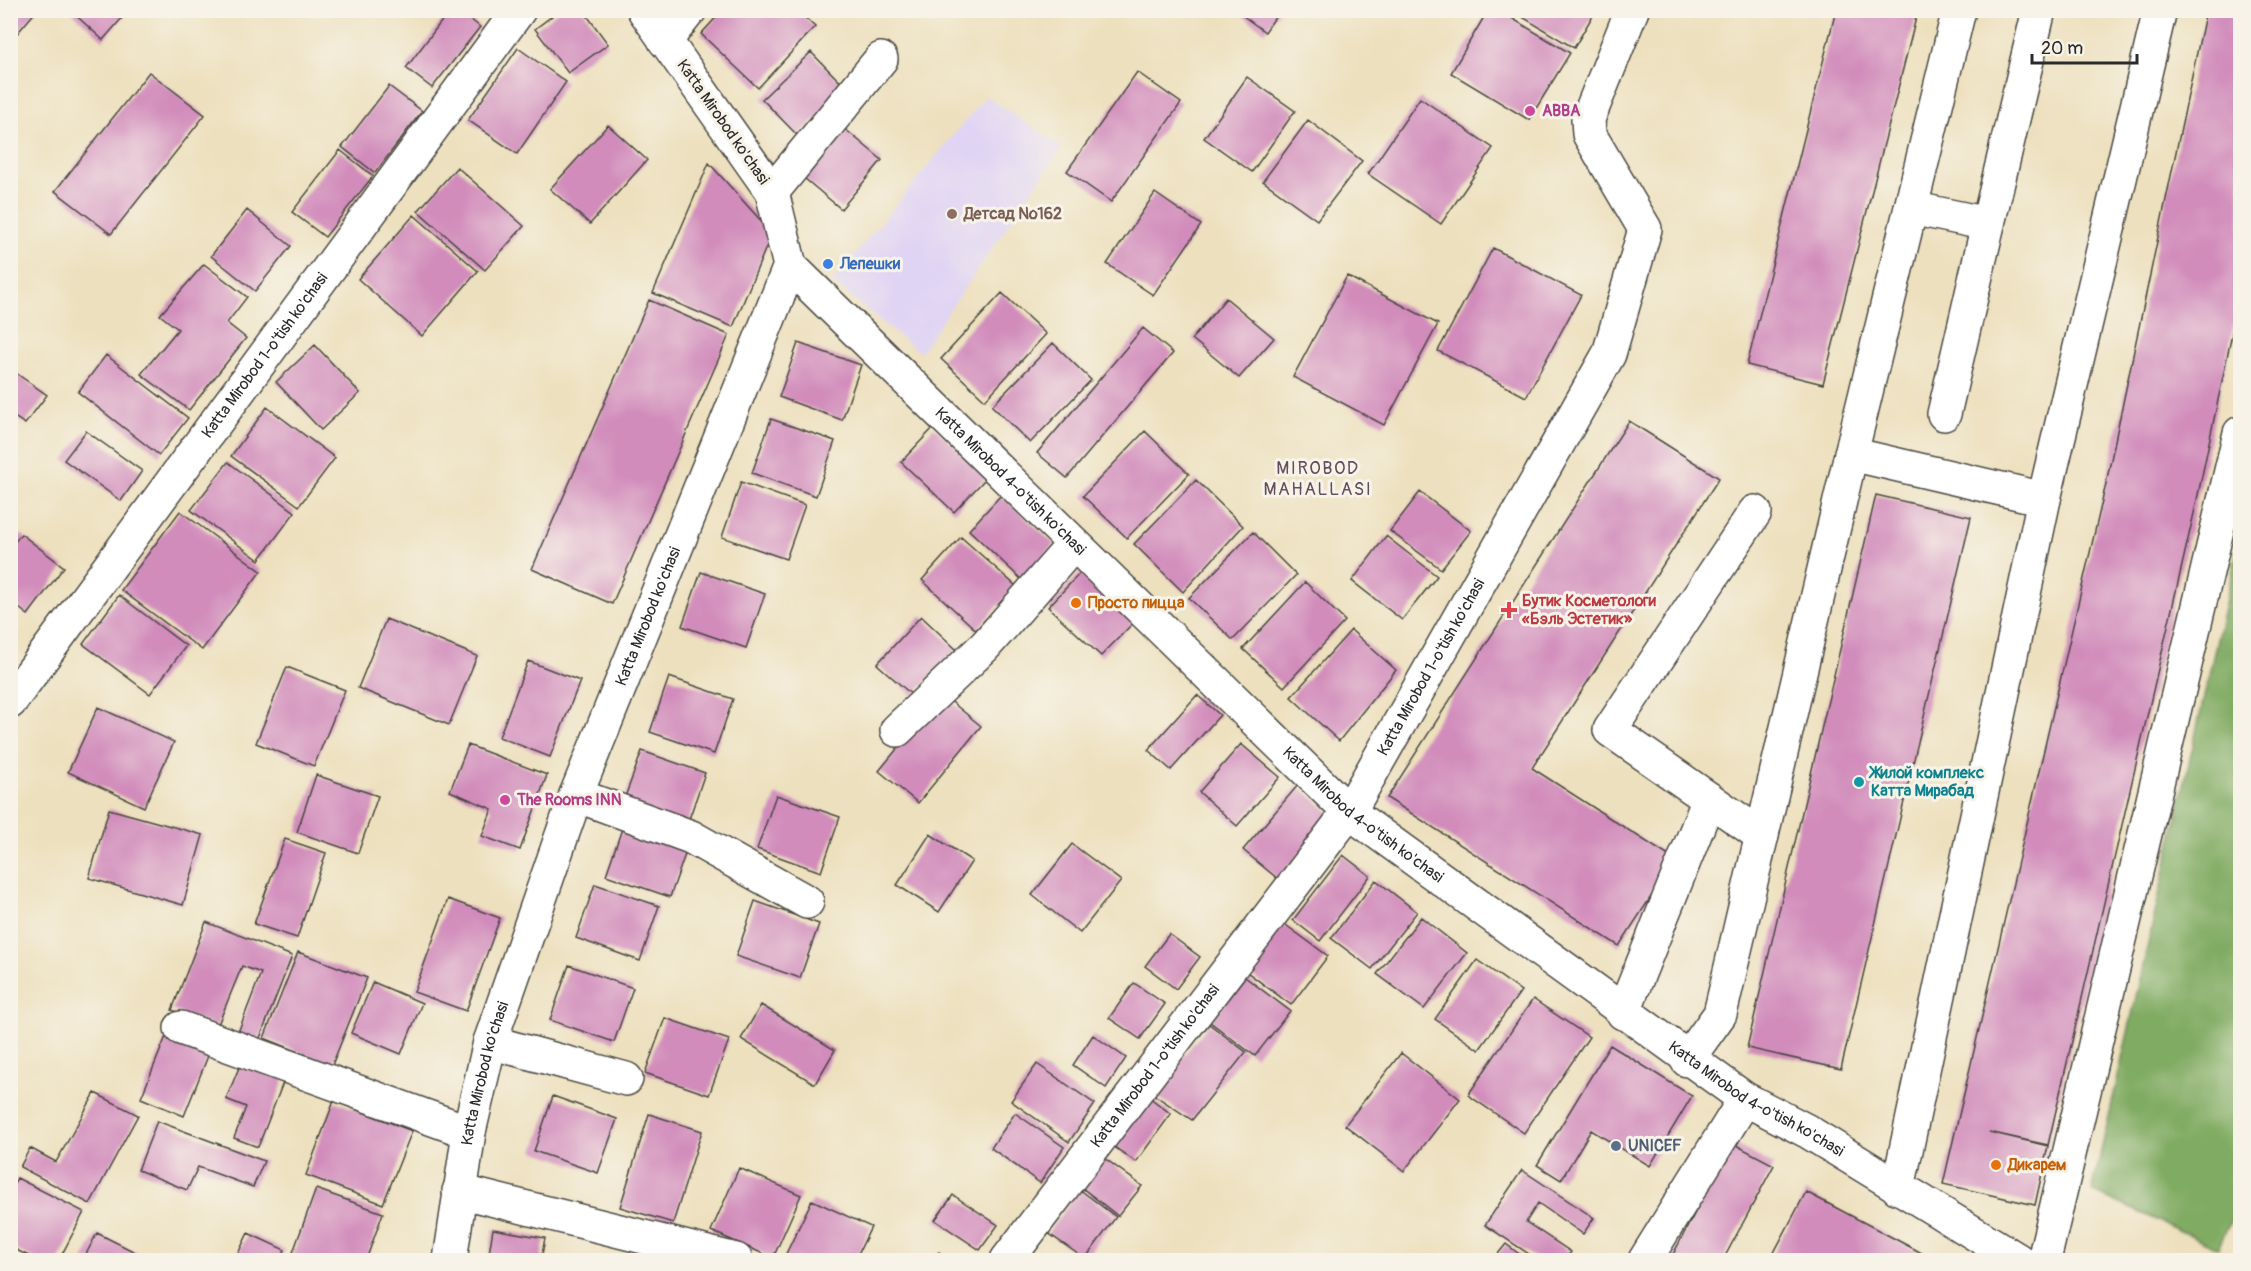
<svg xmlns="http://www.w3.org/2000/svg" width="2251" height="1271" font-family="Pangolin,sans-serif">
<rect width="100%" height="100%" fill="#f7f3e8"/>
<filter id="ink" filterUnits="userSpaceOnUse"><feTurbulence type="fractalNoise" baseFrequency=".0167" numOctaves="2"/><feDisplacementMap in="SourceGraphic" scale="12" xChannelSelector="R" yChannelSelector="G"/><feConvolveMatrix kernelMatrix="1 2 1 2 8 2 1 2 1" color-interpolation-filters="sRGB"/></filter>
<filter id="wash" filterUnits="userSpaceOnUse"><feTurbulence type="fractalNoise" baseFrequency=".008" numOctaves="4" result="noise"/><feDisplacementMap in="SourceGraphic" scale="24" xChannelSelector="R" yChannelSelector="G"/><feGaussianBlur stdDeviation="1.35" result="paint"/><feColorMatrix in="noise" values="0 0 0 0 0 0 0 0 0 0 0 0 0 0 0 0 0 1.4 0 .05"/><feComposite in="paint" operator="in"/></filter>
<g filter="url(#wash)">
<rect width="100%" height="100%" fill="#ede0be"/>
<path fill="#e0d4f4" d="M986,96l76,51 -142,206 -88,-71z"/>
<path fill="#80ab62" stroke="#566b46" stroke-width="1.5" d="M2240,538v663l-22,47 -126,-57z"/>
<g id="blocks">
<path fill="#d18cbb" d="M10,10h27l-27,32z
M70,10h59l-26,30z
M450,10h9l21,17 -48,61 -26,-20z
M560,10h23l25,34 -40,29 -33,-44z
M723,10h74l18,17 -57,61 -57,-54z
M1235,10h45l-15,22z
M1488,10h10l72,43 -41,67 -78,-47z
M1511,10h85l-22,38z
M1836,10h82l-95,374 -76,-19z
M2206,10h34v286l-45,213 -147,636 -59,-13 59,14 -13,59 -92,-21 162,-696z
M518,48l48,34 -49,72 -49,-34z
M811,52l36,37 -49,47 -36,-37z
M149,72l56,43 -94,119 -56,-43z
M1137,72l44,31 -70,99 -44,-31z
M1247,77l48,34 -43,61 -48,-34z
M389,86l33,25 -47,62 -33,-26z
M1420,98l73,50 -52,76 -73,-50z
M1308,120l54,41 -45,59 -54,-39z
M839,124l43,36 -41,49 -43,-36z
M608,125l39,35 -57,64 -40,-35z
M340,150l33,26 -48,61 -33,-25z
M709,163l63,70 -39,94 -80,-34z
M457,167l67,59 -39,44 -67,-59z
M1155,193l46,32 -48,70 -46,-31z
M247,210l44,36 -36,45 -44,-35z
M414,215l64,56 -56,65 -64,-57z
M1493,248l88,47 -55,102 -88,-46z
M204,264l43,33 -20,26 19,15 -57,72 -48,-36 37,-45 -18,-14z
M1347,276l91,48 -54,101 -91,-48z
M1002,293l44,41 -61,66 -44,-41z
M1226,298l48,40 -35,40 -47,-39z
M649,300l80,35 -117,269 -80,-35z
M1143,328l30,25 -106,125 -30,-25z
M798,343l63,22 -19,55 -63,-23z
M1053,343l38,37 -61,63 -38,-37z
M315,345l45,48 -39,37 -45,-48z
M106,355l82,63 -29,37 -81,-63z
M10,369l37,26 -22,29 -15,-10z
M267,407l68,51 -36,48 -68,-50z
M771,419l64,22 -19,55 -64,-23z
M1629,421l90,57 -187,290 143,92 -56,86 -232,-148z
M934,427l53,50 -33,35 -53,-50z
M86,431l56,40 -21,30 -57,-41z
M1145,431l44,43 -62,64 -44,-42z
M228,462l67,50 -36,48 -68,-50z
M1196,480l47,46 -60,66 -49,-48z
M741,482l64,23 -19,54 -64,-22z
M1420,492l51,39 -30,38 -51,-38z
M1001,495l53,49 -32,36 -53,-50z
M1876,495l95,22 -130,552 -94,-21z
M180,511l81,60 -59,79 -81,-60z
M1253,532l43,43 -63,65 -44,-42z
M21,534l43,33 -36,48 -18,-14v-53z
M1386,536l51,40 -35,44 -50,-39z
M961,537l55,49 -40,44 -54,-50z
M701,572l64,22 -19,54 -64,-22z
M1081,572l53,50 -33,34 -53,-49z
M1305,582l40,39 -61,66 -41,-38z
M119,595l67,51 -36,48 -67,-50z
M921,616l36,34 -44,46 -36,-32z
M386,619l91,37 -28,69 -91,-37z
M1351,630l45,40 -57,71 -48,-44z
M528,661l52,20 -30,76 -51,-20z
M287,667l58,23 -31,76 -58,-23z
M669,677l64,22 -19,55 -64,-22z
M942,694l39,32 -63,77 -39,-32z
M1197,695l23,20 -49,55 -23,-20z
M98,707l76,35 -30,65 -76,-35z
M1241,744l39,33 -43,49 -38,-34z
M468,745l79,30 -27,75 -38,-14 10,-27 -42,-18z
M642,751l63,22 -19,55 -64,-23z
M316,775l62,21 -20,57 -61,-21z
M1298,785l35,30 -55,64 -35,-29z
M776,795l64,22 -19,55 -64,-23z
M109,809l94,26 -20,70 -94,-27z
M625,820l64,23 -19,54 -64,-22z
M930,834l42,27 -33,51 -42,-27z
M285,839l41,14 -29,85 -43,-14z
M1072,844l49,37 -41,52 -48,-38z
M1343,855l27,21 -50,65 -27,-21z
M1376,880l41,32 -45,57 -41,-31z
M595,884l64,22 -19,55 -64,-23z
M448,899l52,19 -34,93 -52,-19z
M755,901l64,23 -19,54 -64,-22z
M1421,917l46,36 -43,56 -47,-35z
M206,922l86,34 -34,87 -21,-8 24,-62 -19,-7 -25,61 -45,-17z
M1283,923l45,33 -37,49 -44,-33z
M1169,934l31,23 -24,32 -31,-23z
M298,952l69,26 -35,87 -68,-27z
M1477,960l44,31 -42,59 -44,-31z
M569,965l64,23 -19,54 -64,-22z
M1245,977l45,34 -35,45 -45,-34z
M373,982l49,21 -21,51 -50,-21z
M1134,983l31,21 -25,35 -31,-21z
M1533,999l56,38 -65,96 -56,-38z
M761,1005l74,45 -20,34 -74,-45z
M665,1018l64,22 -20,55 -64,-22z
M1209,1024l37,28 -54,68 -39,-26z
M169,1029l43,17 -28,70 -43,-18z
M1093,1035l33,23 -20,30 -33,-23z
M1610,1045l82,51 -42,70 -59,-36 -30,50 -24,-15z
M1401,1053l59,46 -56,72 -59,-46z
M243,1058l43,17 -28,72 -24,-9 12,-31 -20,-8z
M1037,1064l58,40 -26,38 -58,-41z
M95,1093l43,22 -48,89 -70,-37 10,-19 26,14z
M553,1096l64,23 -19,54 -64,-22z
M1149,1097l22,17 -35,48 -23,-16z
M334,1101l78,30 -29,73 -77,-29z
M1015,1113l49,34 -24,36 -49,-35z
M649,1114l53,17 -29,92 -53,-16z
M157,1121l107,40 -11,26 -55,-20 -11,23 -49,-20z
M1732,1143l42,22 -51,95h-53z
M1103,1157l39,29 -24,30 -37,-29z
M739,1168l62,27 -28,63 -62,-27z
M1522,1170l72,48 -11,16 -45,-31 -12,19 45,30 -6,8h-27l-53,-35z
M17,1178l67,34 -25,48h-22l-27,-13v-55z
M316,1189l67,24 -17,47h-57l-17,-5z
M1079,1189l37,28 -31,42 -37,-26z
M1806,1192l129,68h-165z
M953,1195l45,30 -18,25 -45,-30z
M812,1200l59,27 -16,33h-72z
M493,1229l52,9 -4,22h-53z
M97,1233l54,27h-68z
M248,1233l37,17 -5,10h-45z
M1506,1244l21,16h-34z
M939,1252l11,8h-18z"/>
</g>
</g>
<g filter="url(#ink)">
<use href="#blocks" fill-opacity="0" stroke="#484641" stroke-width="1.5"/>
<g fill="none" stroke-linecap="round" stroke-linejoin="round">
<g stroke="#484641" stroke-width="36">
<g id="minor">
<path d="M1959,10l-108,444 193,45"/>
<path d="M665,41l25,-31"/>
<path d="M772,192l109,-133"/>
<path d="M1911,208l77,16 51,-214"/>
<path id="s1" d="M790,266l559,546 396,287 62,32 211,129"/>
<path d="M1944,414l44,-190"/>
<path d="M1755,512l-145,218 152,106"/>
<path id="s2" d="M10,702l509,-692"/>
<path d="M897,730l88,-84 88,-101"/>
<path d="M576,795l115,42 116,65"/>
<path d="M1623,1013l86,-214"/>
<path d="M181,1028l288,104"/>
<path d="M490,1042l136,37"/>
<path d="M1687,1060l33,-46 131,-560"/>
<path d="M1898,1188l146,-689 116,-489"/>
<path d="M459,1191l277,69"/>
<path id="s3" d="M450,1260l19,-128 21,-90 86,-247 214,-529 -18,-74 -128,-182"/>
<path id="s4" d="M1007,1260l342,-448 260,-458 36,-125 -56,-95 -1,-15 44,-109"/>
<path d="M1645,1260l100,-161"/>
<path d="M2044,1260l196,-827"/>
</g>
</g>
<use href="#minor" stroke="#fff" stroke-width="33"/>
</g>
</g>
<g fill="#d1479c" stroke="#f7f3e8" stroke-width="2">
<circle cx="1530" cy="111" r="6"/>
<circle cx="505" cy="800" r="6"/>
</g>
<circle fill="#8d6e63" stroke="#f7f3e8" stroke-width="2" cx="952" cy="214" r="6"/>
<circle fill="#3f7fe0" stroke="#f7f3e8" stroke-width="2" cx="828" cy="264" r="6"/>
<g fill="#e8710a" stroke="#f7f3e8" stroke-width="2">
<circle cx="1076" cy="603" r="6"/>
<circle cx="1996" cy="1165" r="6"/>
</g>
<path fill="#e0444e" stroke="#f7f3e8" stroke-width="2" d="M1506 601h6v6h6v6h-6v6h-6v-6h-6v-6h6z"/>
<circle fill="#0f9aa8" stroke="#f7f3e8" stroke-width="2" cx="1859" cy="782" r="6"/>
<circle fill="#5c6f8a" stroke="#f7f3e8" stroke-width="2" cx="1616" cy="1146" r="6"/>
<g text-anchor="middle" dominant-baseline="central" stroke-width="6" stroke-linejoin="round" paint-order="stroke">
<g font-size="16" font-weight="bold" fill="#b23c85" stroke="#f7f3e8" text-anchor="start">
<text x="1542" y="111">ABBA</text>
<text x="517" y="800">The Rooms INN</text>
</g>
<g font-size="16" fill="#2b2b2b" stroke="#f7f3e8">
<text transform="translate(723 122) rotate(55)">Katta Mirobod ko'chasi</text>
<text stroke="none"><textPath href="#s2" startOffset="430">Katta Mirobod 1-o'tish ko'chasi</textPath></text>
<text stroke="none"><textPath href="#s1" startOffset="308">Katta Mirobod 4-o'tish ko'chasi</textPath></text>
<text stroke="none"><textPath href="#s3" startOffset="676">Katta Mirobod ko'chasi</textPath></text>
<text stroke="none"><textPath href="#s4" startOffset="730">Katta Mirobod 1-o'tish ko'chasi</textPath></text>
<text stroke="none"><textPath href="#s1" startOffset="794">Katta Mirobod 4-o'tish ko'chasi</textPath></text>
<text stroke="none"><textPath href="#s4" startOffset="244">Katta Mirobod 1-o'tish ko'chasi</textPath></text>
<text stroke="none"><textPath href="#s3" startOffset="190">Katta Mirobod ko'chasi</textPath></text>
<text stroke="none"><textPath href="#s1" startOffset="1280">Katta Mirobod 4-o'tish ko'chasi</textPath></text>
</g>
<g font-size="16" font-weight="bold" fill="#785e54" stroke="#f7f3e8" text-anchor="start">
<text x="964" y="214">Детсад №162</text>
</g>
<g font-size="16" font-weight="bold" fill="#366cbe" stroke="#f7f3e8" text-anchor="start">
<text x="840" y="264">Лепешки</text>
</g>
<g font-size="16" font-weight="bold" fill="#be3a42" stroke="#f7f3e8" text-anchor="start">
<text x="1522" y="601">Бутик Косметологи<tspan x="1522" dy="18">«Бэль Эстетик»</tspan></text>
</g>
<g font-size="16" font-weight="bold" fill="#c56008" stroke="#f7f3e8" text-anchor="start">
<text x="1088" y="603">Просто пицца</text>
<text x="2008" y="1165">Дикарем</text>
</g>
<g font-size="16" font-weight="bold" fill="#0d838f" stroke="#f7f3e8" text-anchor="start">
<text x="1871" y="773">Жилой комплекс<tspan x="1871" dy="18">Катта Мирабад</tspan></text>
</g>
<g font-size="16" font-weight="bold" fill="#4e5e75" stroke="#f7f3e8" text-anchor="start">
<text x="1628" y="1146">UNICEF</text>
</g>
<g font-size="18" letter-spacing="1.5" fill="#654d5d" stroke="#f7f3e8">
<text x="1318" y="468">MIROBOD<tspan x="1318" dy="21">MAHALLASI</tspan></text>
</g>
</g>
<rect width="2251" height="1271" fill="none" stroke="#f7f3e8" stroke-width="36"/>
<path d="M2032 54v9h105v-9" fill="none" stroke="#2b2b2b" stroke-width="3"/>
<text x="2041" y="54" font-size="18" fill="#2b2b2b" stroke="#f7f3e8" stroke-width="4.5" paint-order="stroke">20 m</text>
</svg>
